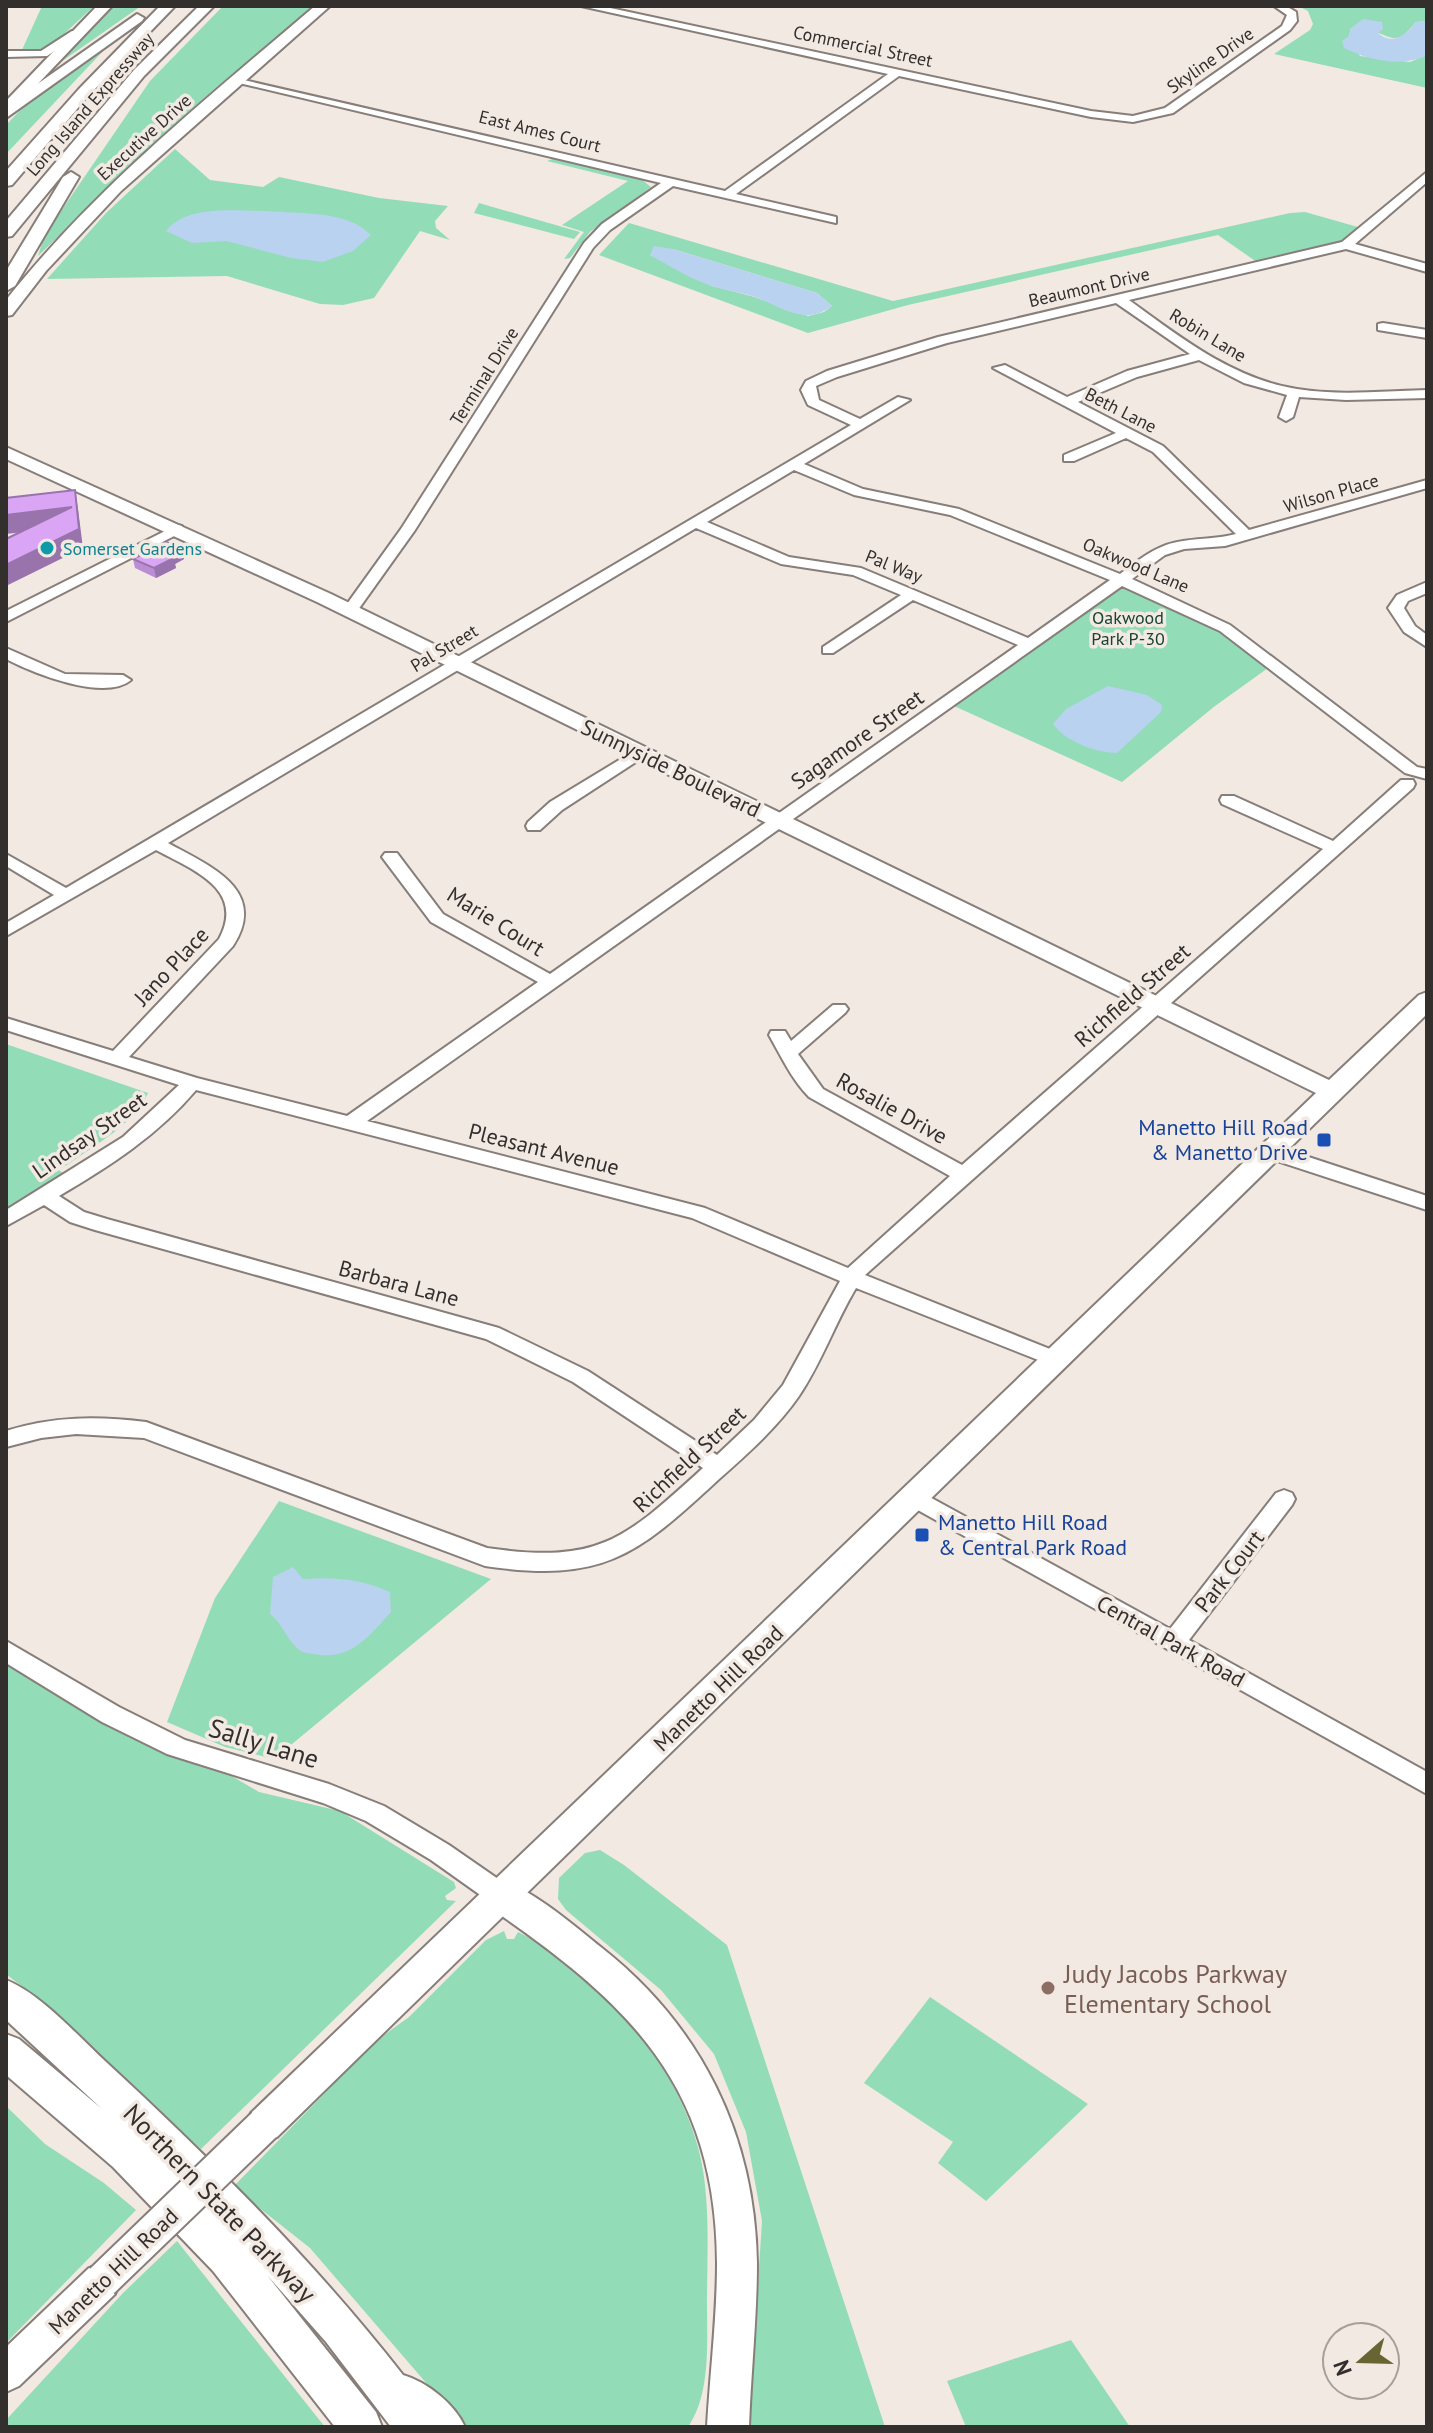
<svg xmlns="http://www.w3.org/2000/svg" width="1433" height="2433" font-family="'PT Sans',sans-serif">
<rect width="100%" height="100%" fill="#f2e9e3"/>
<path fill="#93dcb8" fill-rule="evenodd" d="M42,6h52l-45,42 -12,5 -16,-1z
M114,6h27l-93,65z
M223,6h92l-184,161 -93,89 6,-20 106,-155z
M1298,6h129v15l-11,1c-15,18 -19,20 -39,10 -7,-3 -18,-3 -26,-4l-2,8 11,20 50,6 17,-7v33l-153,-34 36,-24 3,-6 -5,-13z
M122,31l-116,123v-29c34,-37 75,-64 116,-94z
M175,149l35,31 53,7 16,-10 100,21 69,8 -13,15 1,7 14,12 -30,-9 -46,67 -31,7 -23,-1 -93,-28 -180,3 59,-66z
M555,158l86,21 10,8 -61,45 -20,26 -6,1 20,-27 -22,-7 66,-44 -81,-20z
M479,203l101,29 -6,7 -100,-26z
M1305,212l60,17 -19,16 -85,20 -43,-30 -310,70 -100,28 -209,-78 30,-32 264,78 397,-88zM673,249l144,44 15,13 -8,6 -16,4 -57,-20 -39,-10 -62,-31z
M1122,583l100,46 46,39 -53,38 -93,76 -168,-76z
M6,1044l142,49c-12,30 -55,53 -81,72l-10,4 15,10 -66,39z
M279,1501l212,78 -217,180 -49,-12 -58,-25 48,-124z
M6,1644l253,148 81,19 114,71 2,6 -11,8 2,4 9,1 -255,248 -158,-146 -37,-29z
M600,1850l24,15 103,80 158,482h-141l11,-98 7,-108 -16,-89 -32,-78 -53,-64 -95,-80 -8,-11 1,-21 26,-25z
M504,1931l3,8h7l4,-7c82,40 158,130 181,219 12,48 8,103 8,152 0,39 4,91 -19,124h-224l-154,-179 -77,-61 144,-147 32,-23 77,-77z
M930,1997l158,107 -102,97 -48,-38 15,-21 -89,-59z
M6,2106l39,38 59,39 32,27 -130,133z
M177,2241l148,186h-319v-7l117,-127z
M1071,2340l59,87h-164l-19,-46z"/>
<path fill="#b9d2ef" d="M1363,19l19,3 1,7 -5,4c15,13 28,2 38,-11l11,-1v34c-25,13 -59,5 -83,-7l-2,-7 7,-5 2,-8z
M266,211c33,3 82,-1 105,24l-18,16 -30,11 -32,-4 -65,-17 -34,2 -26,-12c21,-27 69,-20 100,-20z
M654,246l19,3 144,44 15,13c-30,22 -53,-2 -83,-11 -12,-3 -25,-5 -37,-9 -22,-7 -42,-20 -62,-31z
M1108,686l39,9 15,10 -1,7 -44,41c-20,0 -51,-11 -64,-29l13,-15z
M293,1567l10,12c32,-2 58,0 87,13l1,20c-23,25 -40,49 -77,42 -7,-1 -12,-1 -17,-6 -12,-11 -14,-24 -27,-34l3,-37z"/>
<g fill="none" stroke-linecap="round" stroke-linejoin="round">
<g stroke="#877e79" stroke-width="4">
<path id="minor" d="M581,6h20l490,105 42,5 32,-8 117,-82 5,-11 -13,-9h12l10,6 1,9 -7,9 -117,83 -40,9 -42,-5 -192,-41 -163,118 100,23v6l-163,-37 -63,44 -17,18 -178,282 -60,84h-10l-3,-3 59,-82 183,-286 18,-19 59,-41 -422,-100 -4,-1v-4l490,113 163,-117z
M72,31l9,2 -34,23 -41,1v-6h35z
M1427,172v10l-72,62 72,20v8l-81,-23 -217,51c51,37 104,79 168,89 43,7 87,2 130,1v8l-81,2 -47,-3 -6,20 -7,4 -7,-4 8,-22 -43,-12 -45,-23 -62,17 -59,25 85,44 86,84 178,-50v8l-202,58 -41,3 -19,6 -33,24 98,46 187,142 10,2v10l-22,-6 -185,-142 -98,-45 -755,535 338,87 143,60 102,-92 -141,-79c-17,-17 -28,-41 -40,-62l2,-4h14l6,10 42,-36h12l3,4 -3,4 -47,41 25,35 139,76 361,-316 -101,-45 -2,-4 2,-4h12l99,45 68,-61h12l2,4 -2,4 -548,487 200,80 4,5 -4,5h-14l-195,-77c-21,35 -34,74 -57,108 -22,32 -52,58 -81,84 -83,77 -116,103 -233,86l-341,-128 -68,-4 -35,4 -35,9v-16c47,-15 92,-15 140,-9l341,126c111,16 136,-7 216,-80l-130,-86 -87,-43 -391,-109 -25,-8 -26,-17 -38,21v-16l117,-73 56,-52 -173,-55v-12l107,33 106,-112c27,-50 -26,-69 -63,-89l-150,86v-13l48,-28 -48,-29v-12l60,34 785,-463 -43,-20 -7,-15 5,-9 21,-10 111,-34 404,-95zM1116,303l74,51 -63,17 -60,26 -62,-32 -12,3 123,65 -52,22v6h10l52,-23 27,14 83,82c-18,5 -35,4 -53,7 -25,3 -43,18 -63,33l-161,-65 -96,-20 -59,-25 106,-64 -12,-3 -38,22 -41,-19 -3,-14 21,-9 110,-34zM794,470l60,25 96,20 160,65 -82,58 -167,-70 -72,-11 -82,-35zM696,528l85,36 72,11 48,20 -78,52v6h10l80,-53 105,45 -468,329 -107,-60 -46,-61h-12l-3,4 49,65 107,60 -191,134 -150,-38 -68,-21 104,-111c36,-56 -23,-80 -65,-103zM196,1090l496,128 148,63 -57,104 -29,35 -37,35 -129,-84 -89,-43 -392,-109 -23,-7 -25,-16c51,-30 99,-61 137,-106z
M1383,323l44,7v8l-49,-8v-6z
M177,525l5,1v6l-176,90v-11z
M1427,582v11l-19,8 -4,7 11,18 12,9v12l-23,-15 -16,-24 9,-13z
M6,648l59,26 58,1 8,5c-27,22 -98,-7 -125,-21z
M639,748l8,5 -2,3 -83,54 -22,20h-12l-2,-4 2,-4 22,-20z
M1272,1145l155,51v14l-162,-53 -3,-5 3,-5z
M915,1489l255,140 106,-136 8,-3 8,3 3,6 -3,6 -103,135 238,132v22l-520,-290 -3,-6 3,-6z
M6,1641l113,66 66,33 144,44 55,22 65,39 62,43 4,8 -4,8 -9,3 -9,-3 -62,-44 -65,-39 -43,-18 -156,-49 -65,-32 -96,-59z"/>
</g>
<g stroke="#877e79" stroke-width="4">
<path id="major" d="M97,6h15l-101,106 -5,1v-12z
M315,6h15l-209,185 -75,80 -34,44 -6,1v-16c89,-112 200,-201 309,-294z
M6,447l325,147 998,486 90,-85 8,-3v22l-1150,1123 -13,5 -13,-5 -5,-12 5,-12 1065,-1020 -999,-491 -311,-143z
M102,2263l13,5 5,13 -5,13 -96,92 -13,6v-45l83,-79z"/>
</g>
<g stroke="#877e79" stroke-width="4">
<path id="highway" d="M160,6h15l-86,89 -77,90 -6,1v-15l73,-82z
M199,6h15l-70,70 -132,160 -6,1v-16l128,-151z
M137,14l7,4 -2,3 -136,97v-12z
M71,172l8,5 -64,109 -9,5v-20l57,-94z
M502,1880c36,14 70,44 100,68 100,79 153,188 155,315 0,55 -6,109 -8,164h-42c3,-55 10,-109 10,-164 -1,-180 -90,-261 -228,-356l-5,-11 5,-11z
M6,1980c34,13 72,56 99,81 106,98 209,200 298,314 24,7 52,29 62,52h-74l-65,-85 -59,-67 109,137 6,15h-47l-122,-156 -100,-104 -107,-92v-41l13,5 83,70 -96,-89z"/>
</g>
<use href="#minor" fill="#fff" fill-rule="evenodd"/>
<use href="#major" fill="#fff" fill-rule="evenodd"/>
<use href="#highway" fill="#fff" fill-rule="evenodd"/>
<g stroke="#877e79" stroke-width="38" stroke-linecap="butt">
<path id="major-bridge" d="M102,2281l162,-156"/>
</g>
<use href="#major-bridge" stroke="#fff" stroke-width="34"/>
</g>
<path fill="#bb8ed3" d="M182,550l2,9 -9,5 1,4 -20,10 -21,-10 -2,-9z"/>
<path fill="#9974ac" d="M75,490l3,19 5,39 -77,38v-21l73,-36z
M72,507l4,19 -70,8v-19z
M182,550l2,9 -9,5 1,4 -20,10 -2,-10 16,-12z"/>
<path fill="#daa5f5" stroke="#9974ac" stroke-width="2" d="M75,490l4,39 -73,36v-26l66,-32 -66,8v-17z
M166,542l16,8 -12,6 4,2 -20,10 -21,-9z"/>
<circle fill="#0f9aa8" stroke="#f2e9e3" stroke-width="3" cx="47" cy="548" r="8"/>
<g fill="#1a4fb4" stroke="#f2e9e3" stroke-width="3">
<rect x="1316" y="1132" width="16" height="16" rx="4"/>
<rect x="914" y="1527" width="16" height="16" rx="4"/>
</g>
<circle fill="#8d6e63" stroke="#f2e9e3" stroke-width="3" cx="1048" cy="1988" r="8"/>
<g text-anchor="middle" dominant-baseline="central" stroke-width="7" stroke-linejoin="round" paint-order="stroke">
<g font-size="18" fill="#332f2d" stroke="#f2e9e3">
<text transform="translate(863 46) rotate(12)">Commercial Street</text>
<text transform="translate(1210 60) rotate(-35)">Skyline Drive</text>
<text transform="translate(90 104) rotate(-49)">Long Island Expressway</text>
<text transform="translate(540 131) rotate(14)">East Ames Court</text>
<text transform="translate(144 137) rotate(-42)">Executive Drive</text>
<text transform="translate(1089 287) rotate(-13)">Beaumont Drive</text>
<text transform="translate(1208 335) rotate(31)">Robin Lane</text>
<text transform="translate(484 376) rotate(-58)">Terminal Drive</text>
<text transform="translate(1121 410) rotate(27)">Beth Lane</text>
<text transform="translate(1331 493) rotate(-16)">Wilson Place</text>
<text transform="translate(1136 565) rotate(23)">Oakwood Lane</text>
<text transform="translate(894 566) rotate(22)">Pal Way</text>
<text transform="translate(444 648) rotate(-31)">Pal Street</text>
</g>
<g font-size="18" fill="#0d838f" stroke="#f2e9e3" text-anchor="start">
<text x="63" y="548">Somerset Gardens</text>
</g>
<g font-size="18" fill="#164430" stroke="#f2e9e3">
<text x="1128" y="617">Oakwood<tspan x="1128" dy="21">Park P-30</tspan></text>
</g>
<g font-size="22" fill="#332f2d" stroke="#f2e9e3">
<text transform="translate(857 739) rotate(-35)">Sagamore Street</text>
<text transform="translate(671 768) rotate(26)">Sunnyside Boulevard</text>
<text transform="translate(496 921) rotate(32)">Marie Court</text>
<text transform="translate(171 966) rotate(-47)">Jano Place</text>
<text transform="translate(1132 995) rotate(-41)">Richfield Street</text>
<text transform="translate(892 1108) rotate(29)">Rosalie Drive</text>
<text transform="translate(89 1135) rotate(-35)">Lindsay Street</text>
<text transform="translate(544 1149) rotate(14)">Pleasant Avenue</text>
<text transform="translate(399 1283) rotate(15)">Barbara Lane</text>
<text transform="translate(689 1459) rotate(-43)">Richfield Street</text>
<text transform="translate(1229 1571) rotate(-52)">Park Court</text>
<text transform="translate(1171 1641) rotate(29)">Central Park Road</text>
<text transform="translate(718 1688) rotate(-44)">Manetto Hill Road</text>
<text transform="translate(113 2271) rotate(-44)">Manetto Hill Road</text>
</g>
<g font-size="22" fill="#164399" stroke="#f2e9e3" text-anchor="end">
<text x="1308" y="1127">Manetto Hill Road<tspan x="1308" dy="25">&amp; Manetto Drive</tspan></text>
<text x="938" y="1522" text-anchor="start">Manetto Hill Road<tspan x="938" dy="25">&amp; Central Park Road</tspan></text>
</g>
<g font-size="26" fill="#332f2d" stroke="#f2e9e3">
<text transform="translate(264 1743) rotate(17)">Sally Lane</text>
<text transform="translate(220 2203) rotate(46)">Northern State Parkway</text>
</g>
<g font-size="26" fill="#785e54" stroke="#f2e9e3" text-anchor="start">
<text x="1064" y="1973">Judy Jacobs Parkway<tspan x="1064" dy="30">Elementary School</tspan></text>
</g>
</g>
<rect width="1433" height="2433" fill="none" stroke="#332f2d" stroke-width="16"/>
<g transform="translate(1361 2361) rotate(250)"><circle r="38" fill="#f2e9e3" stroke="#a69f9a" stroke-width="2"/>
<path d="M0-6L14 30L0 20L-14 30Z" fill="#686532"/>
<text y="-12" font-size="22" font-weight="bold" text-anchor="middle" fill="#332f2d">N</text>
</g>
</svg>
